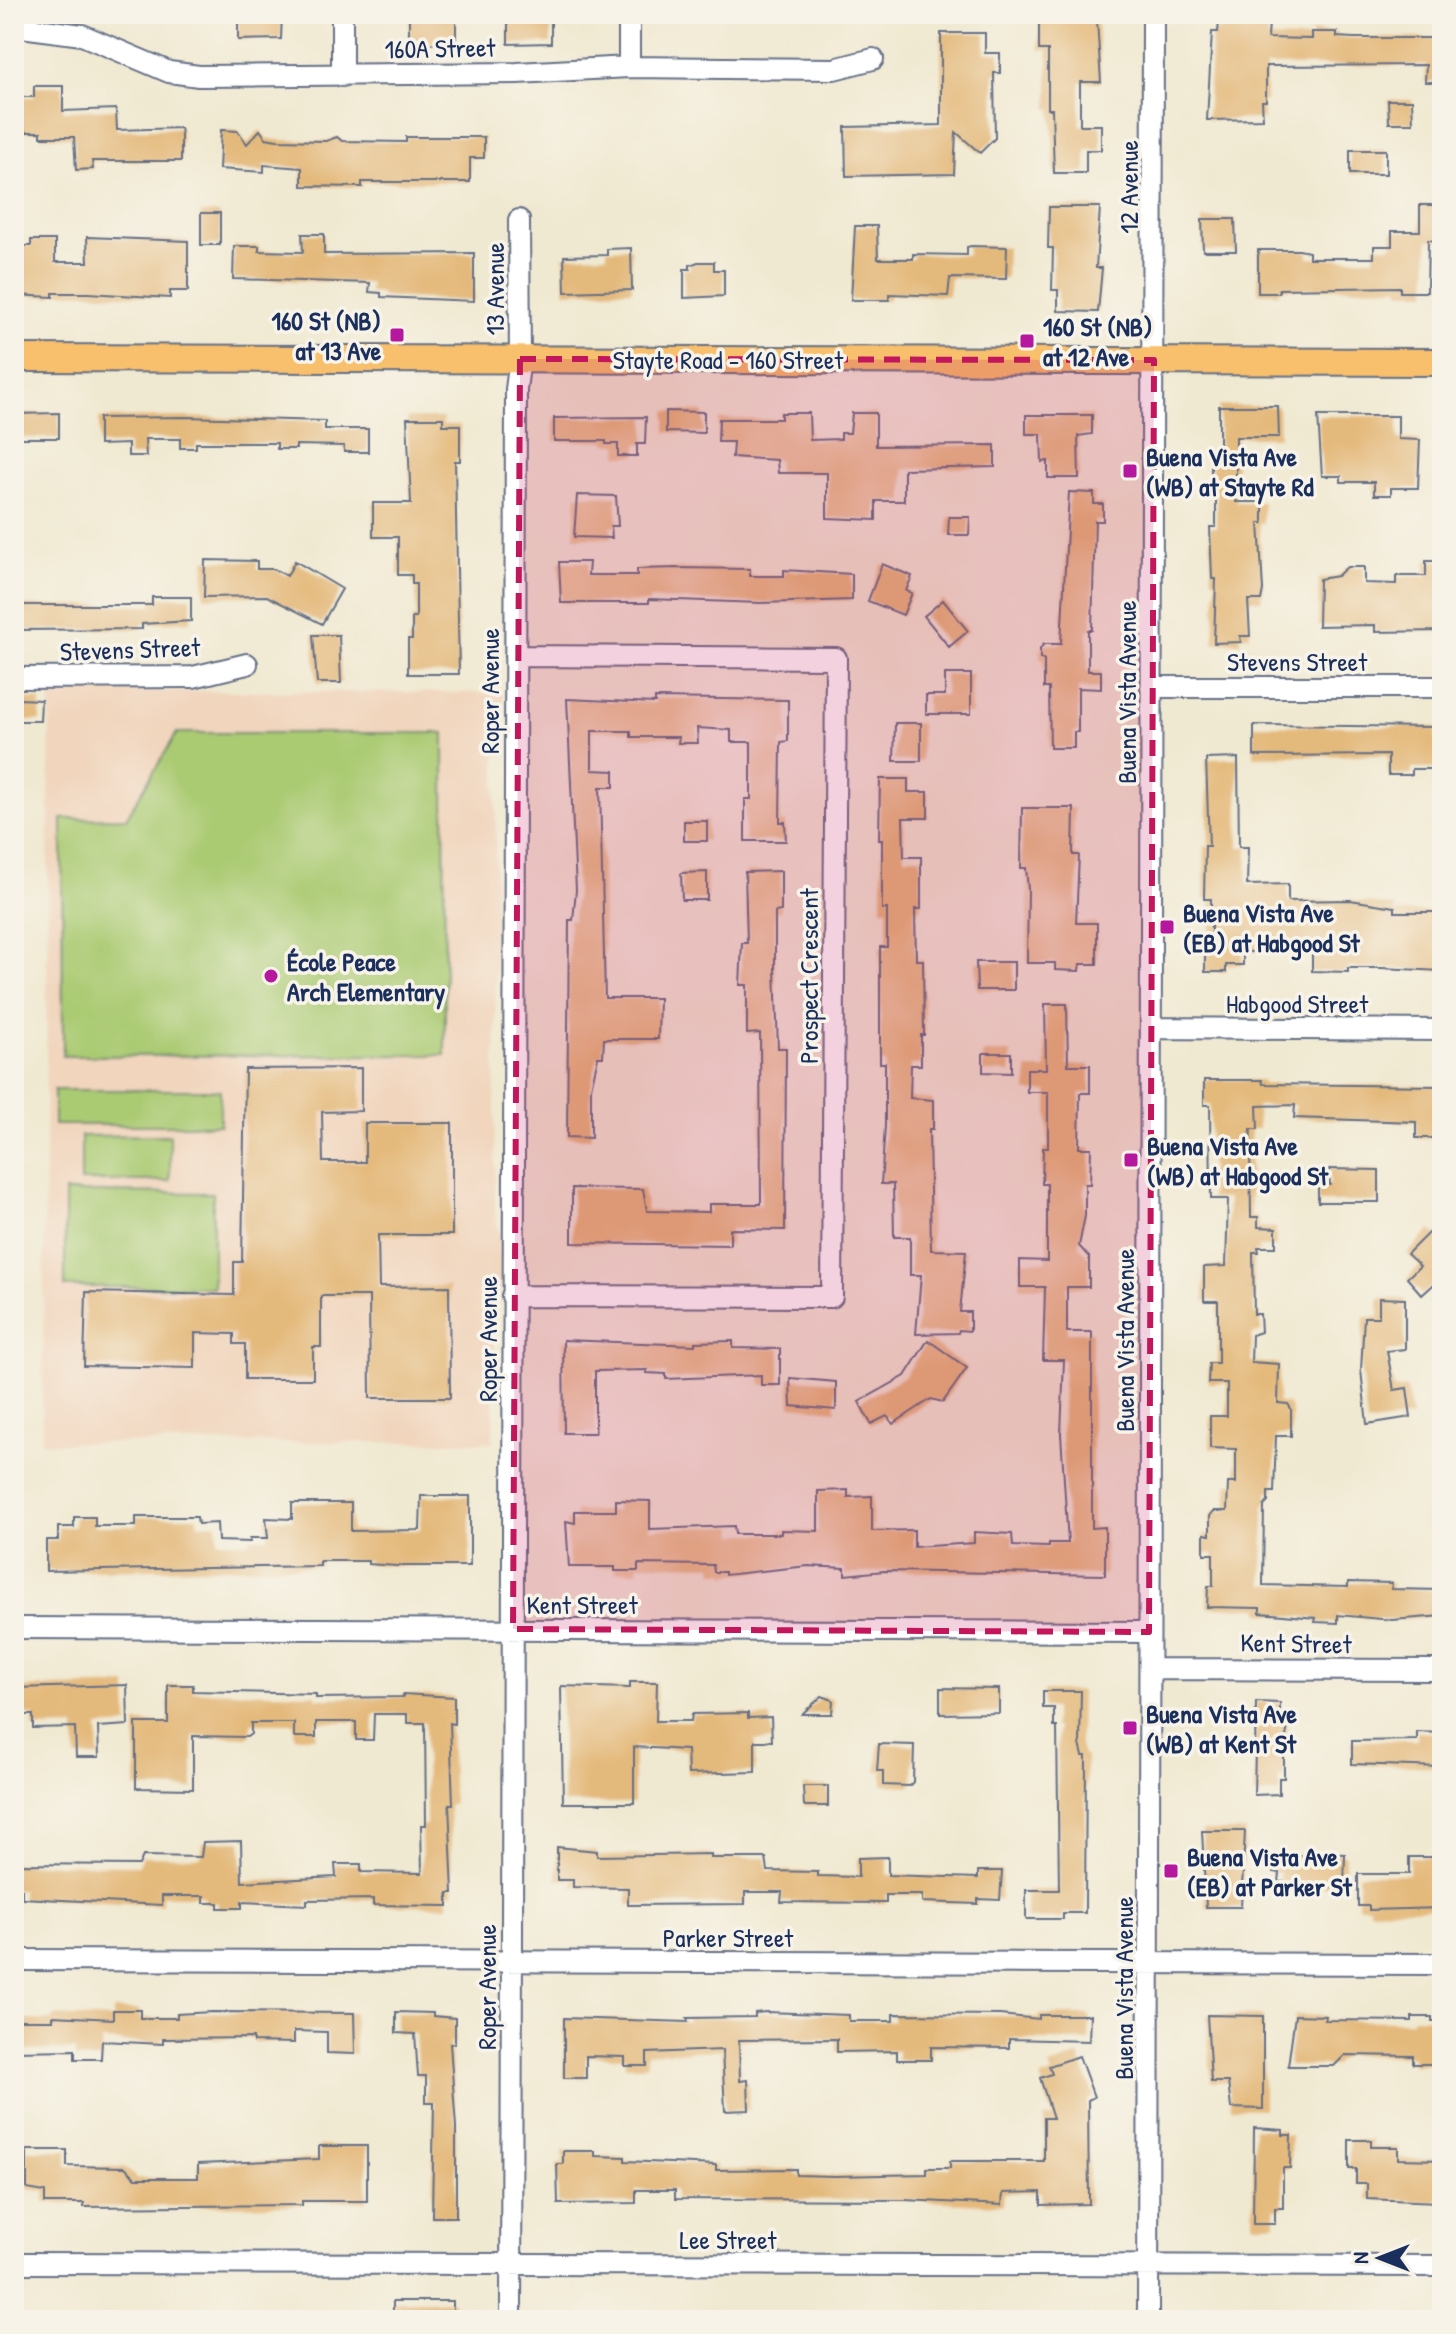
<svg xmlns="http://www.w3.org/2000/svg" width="1456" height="2334" font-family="'Patrick Hand',sans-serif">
<rect width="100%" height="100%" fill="#f7f3e8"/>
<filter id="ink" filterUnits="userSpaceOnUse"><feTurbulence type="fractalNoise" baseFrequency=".0125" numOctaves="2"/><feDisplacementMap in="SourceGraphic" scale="16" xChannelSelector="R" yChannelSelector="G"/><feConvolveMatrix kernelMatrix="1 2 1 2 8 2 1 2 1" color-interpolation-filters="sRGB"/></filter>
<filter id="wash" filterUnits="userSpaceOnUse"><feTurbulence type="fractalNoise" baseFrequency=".006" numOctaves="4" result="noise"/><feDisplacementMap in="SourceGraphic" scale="32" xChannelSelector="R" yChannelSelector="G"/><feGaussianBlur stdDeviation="1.8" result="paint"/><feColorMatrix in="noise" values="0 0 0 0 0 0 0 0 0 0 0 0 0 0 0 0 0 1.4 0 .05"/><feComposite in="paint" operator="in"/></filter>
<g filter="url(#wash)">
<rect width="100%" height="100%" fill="#f0e9d1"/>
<path fill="#f1d5bd" d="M50,690l453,3v24l-7,18 -1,482 8,29 -2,40 -7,18 -1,138 -451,1z"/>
<path fill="#abcb73" stroke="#637d68" stroke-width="2" d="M177,733h267l1,322 -382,1 -1,-237 64,-1z
M54,1090h166v35h-166z
M170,1135v46h-89v-45z
M65,1192l148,1v94h-148z"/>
<g id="blocks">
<path fill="#e4b97c" d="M238,14h44l-1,25 -43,1z
M409,14h47v29l-47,1z
M508,14h43v29l-43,1z
M1039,14h37v7h21l4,61h-21v43h21v25h-15v23h-32l-2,-64h-4v-59h-9z
M1219,22h50l-1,16 44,1v-7h25v5l17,1h88v44h-17l1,-17 -160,1v35h-4l1,18 -56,1 5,-88h6z
M941,33h44v20h15v20h-6l1,65 -15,15 -24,-21 -2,42 -108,2 -1,-49 96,-2z
M34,86h29v25l53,-2 1,21 64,-2v33h-89l1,8 -17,1 -2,-33h-33v-5h-20v-35h13z
M1388,100h24l1,23h-24z
M221,130l17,1 9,13 13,-14 6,8 11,2 49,1 11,-4 5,4 64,1v-5h78v21h-14v24h-108v5l-60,-1v-18l-38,-3v7l-45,-3z
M1350,150h36v24h-36z
M1420,205h22l-2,36 -12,-1 -1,52h-27v-5l-121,2v4h-21v-43h41l10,2v6h65v-12h18v-15h28z
M1049,207h51l-4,61h6l-4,44 -40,-1v-21h-6l1,-42h-5z
M201,213h19v32h-19z
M1202,219h33l1,32h-33z
M855,226h22l1,33h35v-5l54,1v-8l4,-1 36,1 -1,32 -56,-1 -2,18 -59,-2v6h-38z
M302,234h22v20l150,-1v48l-93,-4v-4l-12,-1 1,-9 -137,-4 1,-33h25v5l44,1z
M87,237l101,4v50h-18v7l-82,-5h-35v4l-39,-2v-49h17v-6h24v22h33z
M631,248l1,42 -67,2 -1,-36 43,-1v-6z
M698,262h16v8h10v26l-40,2v-29h6v-4z
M1219,406h59l1,31h-43v65h27v21h-4l4,67 -2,10h-13l2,36h-10l1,6 -27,1 2,-64h-4l-2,-52h6v-34l-5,-12v-33h8z
M666,411l38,1v21l-38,-1z
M59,413v25h-45v-24z
M781,413h28l1,27 31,-1v-6h9l2,-20h24v33l119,-1v22l-91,2v32h-28v19l-49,-2v-45h-49l-1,-13 -45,-3 1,-15h-15l1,-23h62z
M1026,415h66v19l-14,2 1,42h-31v-17l-6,1 -1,-28h-15z
M1318,416h80v23l22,1 -2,48h-27v7h-17v-13h-33v-6h-19z
M185,417l140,4v8h43v23h-24v-6l-48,-1v4h-19v-6h-81v5h-16v-9h-35l1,17h-18v-12l-29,1v-27z
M646,417l-1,27h-8v12h-19v-12h-12v-3h-52v-23z
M407,418h36v7h17v36h-5l4,213h-51v-35h4v-21h4v-34h-4v-9h-14v-38h-25v-34h38z
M1069,492l25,1v11h9v17h-8l-3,109h-4v41h13v18l-23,-1v44h-4v16h-24l-1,-60h-5v-28l-4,-1v-10l4,-5h17z
M577,495l39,1 2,30h-7l1,12 -38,-1z
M949,517h21l-1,18h-21z
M205,560l52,1v8h17l13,7 8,-15 47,28 -20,35 -55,-28 -63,1z
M1426,561h16v70l-67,1v-7l-57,1 1,-47 18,-3 10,-9h17v16l32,1v-8h30z
M559,562h30l-1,13h49v-6l41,-1 72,1v7h34v-6l68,4v26l-91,3 -112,-4v4h-88z
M882,564l30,12 -6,15 6,2 -9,22 -35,-14z
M152,597h39v24l-49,3v5l-128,1v-25h138z
M943,600l25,31 -19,16 -25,-31z
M313,635h26l2,48h-24z
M945,674h26v40h-45v-19h19z
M655,698l133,2v41l-7,1 -1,80h5l1,19h-41v-42h6v-57h-20v-12l-34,-2 1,15h-20l1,-6h-48v-6h-39v39l22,1v16h-14l5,211h54l-1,41h-54l-1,18h-5l-7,31v50l-24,-1 2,-217h4l3,-30 -9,-191 88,4z
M19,699l22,1 -1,21h-21z
M895,723h26v38h-27z
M1254,725l183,2 -1,42h-24v6h-24v-20l-134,1z
M1238,758l1,89h9l-1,38 41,-1v17l62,-1 45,7v5h47v59l-61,-3h-33v4l-36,-1v-20l-69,1v13h-17v7h-21v-19h6v-54h-7l1,-53h4l-3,-87z
M880,779h28v13h20v26h-25l1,39h17v52h-6l1,51h7l1,75h-3v30h-10l-1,33 23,2v29h-4l2,121 35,1 -6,61h10v19l-11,-1 -1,3 -42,1 5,-59h-11v-38h-16l-1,-53h-12l4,-58v-63h-5v-116h7v-38h-5v-69h-3z
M1022,808h52l-1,47h6l-3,68h21v41h-17l-1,7 -24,-1v-7h-28l1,-74 -2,-21h-5z
M684,821h23v20h-23z
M781,871v40l-6,1v57l3,79h8l-1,182 -55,-1v16l-158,-2v-55l71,1 4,22 62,1v-8h52l-1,-171 -13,1v-49h-7l2,-42h5l-2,-71z
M707,872v28h-25l-1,-27z
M976,962h38v28h-37z
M1045,1004h22l1,61h22v28h-10l-1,55h12l-1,36h-5v32l-6,30 10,11v30h-22v45h25v196l13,-1v48l-221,-4 -39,4v-7l-37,-2 -83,9v-3h-11l-1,-7 -75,-1v7h-23v-4h-46l-3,-46 9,2v-12h41v-11l34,1v28l84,-3 1,8h46v-4l37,1v-40l30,-1v7l24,-1v35l42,-1v17l60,-4v-11l38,2 1,12 36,1v-4h19l-7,-109 3,-74h-21l2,-73h-25v-27l27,1v-77h-5l1,-36h5v-56h-21v-23h19z
M983,1053h28v20l-28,-1z
M361,1068v43l-39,1 1,50h42v-39h87v112h-74l1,52 70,-1 1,112h-80l-1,-102h-48v51h-8v32h-68v-35h-11v-10l-39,-1v35l-111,-2 2,-74 148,3v-33h8l3,-193z
M1204,1080h58l1,4 179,2v52h-26v-16l-122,-4 1,-13 -38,1 1,23h-7l-1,17 1,71h7v10l18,1v19h-18l1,5h-6l1,62h6l1,18 -9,3 -1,27 28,2 -1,39 10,1 3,5v27h-15l-2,56h-6v10l-4,4 -1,79 85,2v-5l44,1 -1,6 51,1v26l-50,4 -54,-5v8l-23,-1 1,-4 -56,-5v-5l-53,-1 1,-21h5v-32h-9v-20l6,1v-19l4,-5h13l1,-28h8v-34l-26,-1v-32h17v-33h-19l1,-20h9v-62h-14v-34l22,-1 2,-67h-17l-1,-94h-6z
M1329,1169l50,1v32h-61v-18l12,1z
M1431,1230l11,9v38l-20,18 -15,-17 13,-12 -13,-12z
M1379,1298l26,1v50l-18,2 7,39 13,-2 4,29 -44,7 -6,-54 3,-53h15z
M563,1340l132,5v-3l38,-1v7l47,1v36h-19v-10l-95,4v-5l-19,-1v-3l-52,1v62h-31z
M928,1340l39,28 -24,34 -12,-3 -38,25 -6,-8 -16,8 -12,-22 46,-26z
M790,1378l46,4v28l-45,-4z
M421,1496h49v70h-73l-29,-2v-3h-48v5l-274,5v-31h12v-13h16v-10h21v9h41v-9h61l1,7 19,-1 1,18 32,1v-4h18l-2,-20 26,1v-16h59v28l69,-1z
M630,1682h27l-1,39h35l1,-7 56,-1v5l23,-1 1,24h-17v31l-67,2 -1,-24 -53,-3v56h-71l-2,-117 69,2z
M127,1685l1,40 -30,2 1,30h-23l-1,-30 -42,1v-13h-19v-27z
M168,1685h25v6l123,3v4l87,-1v-3l51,3v27l-4,-1 3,81h-4l4,89h-5v13l-75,-1v-6l-66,1v5l-65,-3v6h-24v-5h-14v-7h-42v9l-140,-7v-8h-8v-26l125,1 4,-9 58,1 2,-15 38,-1 1,41 94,-5 -1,-13h26v8l61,1 -1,-48h5l-1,-102h-18v-9h-33l-1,26h-17v-18h-40v15h-22v-14h-43v11l-4,3 -54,-1v53l-57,-1v-65h32z
M940,1688l59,1v24l-59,1z
M1043,1691h38l-1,53 3,12h3l-1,157h-22v6h-37v-29h33l-2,-163h-3v-19h-11z
M822,1696l11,4 -1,14h-30z
M1256,1702l24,1v12l10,1 -6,31v31h-5v16l-25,1z
M1417,1732l25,1v34l-90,-3v-23l65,-1z
M879,1744l35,1 -1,37 -4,4 -26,-1v-14h-6z
M803,1786h25v20h-24z
M1202,1831h43l-4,76h-35z
M557,1847l40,4v5l114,-2v4h55l2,13 50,1v4l40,1v-19l30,-1v18l90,3v-7h24l-2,29 -22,-1v5l-56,-2v-7h-36v8l-105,-1 1,-10h-37v12l-117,1v-17l-55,-1v-7h-16z
M1322,1853l23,1 -1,33 -44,-1v-4h-21l1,-9 -6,-1v-17l48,1z
M1409,1857h33v51l-73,2v-4h-11v-32h51z
M113,2010h27v8h37v-4l35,-2 142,1 1,41 -28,-1v-21l-33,-1v12l-41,-1v-4l-90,1v5l-61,-3 -1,18h-26v-9l-61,1v-31h39v-4l60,3z
M396,2012l37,1v3l22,2v25h-5l6,84v90h-24l2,-115h-8v-26h-8l-3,-42 -19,-1z
M766,2012l83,3v6h44v-7l107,1 39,4v-4h51l-1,26 -80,-2v9l-78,-1v13h-34v-9l-60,1v-13l-98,1 1,41 8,-1 1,30 -24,1 -3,-61 -75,3v13h-22v-9l-39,-1v22h-22v-60l124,4 -1,-4 68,-1v-4z
M1207,2015l56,1v93l-32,-1 -3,-26h-17z
M1295,2015l31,1 -1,4 87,1v-4h20v4h10v43h-29v-8l-68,-1 -11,11h-46z
M1079,2056l15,41 -6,3 1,104 -48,1v-13l-38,1 -1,12 -97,-5 -230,-1v-9h-39v13l-78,1 -1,-40h6v-13h32v5l30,1v4l91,4v5l80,-1v6l39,1 92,-2v-6h23v-7h94v-43h9l-13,-40 12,-4 -3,-8z
M1254,2128l29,2v5h8l-1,33h-7v40h-8v16h-22z
M1349,2140h22v7h27v12l44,1v38h-4v4l-71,-3v-15h-11v-15h-7z
M319,2146h48v55h-65v4l-218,2v-4h-39v-11l-18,-3v-39h40v16l58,1 11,11h62v-14l121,-5z
M393,2301h60v19h-60z"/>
</g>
</g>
<g filter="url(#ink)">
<use href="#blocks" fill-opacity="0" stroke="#667086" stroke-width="2"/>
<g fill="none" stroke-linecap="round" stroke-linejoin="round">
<g stroke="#667086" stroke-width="24">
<path id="minor" d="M14,26l68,9 87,37 30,4 318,-3 112,-6 205,2 39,-10
M629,67v-53
M342,76v-62
M14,678l179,-1 54,-13
M1151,687h291
M1152,1028l290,2
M512,1296l320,1 4,-639 -321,-2
M14,1628l1135,4
M1150,1669l292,1
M14,1960l1428,4
M14,2263l1428,3
M511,2320l5,-1931 4,-30 -1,-139
M1148,2320l5,-2306"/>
</g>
<g stroke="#667086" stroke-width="30">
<path id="major" d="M14,358l1428,4"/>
</g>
<use href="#minor" stroke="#fff" stroke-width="20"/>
<use href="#major" stroke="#f8bf6c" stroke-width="26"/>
</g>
</g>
<path fill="#c2185b" fill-opacity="0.2" stroke="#c2185b" stroke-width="6" stroke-dasharray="16 10" stroke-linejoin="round" d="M520,359l634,1 -5,1272 -636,-3z"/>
<g fill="#b5179e" stroke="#f7f3e8" stroke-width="3">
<rect x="389" y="327" width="16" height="16" rx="4"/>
<rect x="1019" y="333" width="16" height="16" rx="4"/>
<rect x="1122" y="463" width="16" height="16" rx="4"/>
<rect x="1159" y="919" width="16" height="16" rx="4"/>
<circle cx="271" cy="976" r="8"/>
<rect x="1123" y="1152" width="16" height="16" rx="4"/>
<rect x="1122" y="1720" width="16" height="16" rx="4"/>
<rect x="1163" y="1863" width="16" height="16" rx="4"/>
</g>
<g text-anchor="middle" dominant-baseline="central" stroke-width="7" stroke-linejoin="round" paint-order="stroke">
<g font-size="26" fill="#1b2f5e" stroke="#f7f3e8">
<text transform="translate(440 48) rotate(-1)">160A Street</text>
<text transform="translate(1128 187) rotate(-90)">12 Avenue</text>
<text transform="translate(494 289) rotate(-90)">13 Avenue</text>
<text x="728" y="359">Stayte Road - 160 Street</text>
<text transform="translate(130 649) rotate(-2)">Stevens Street</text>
<text x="1297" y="661">Stevens Street</text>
<text transform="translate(489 691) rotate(-90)">Roper Avenue</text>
<text transform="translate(1126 692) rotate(-90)">Buena Vista Avenue</text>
<text transform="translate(808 976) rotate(-90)">Prospect Crescent</text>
<text x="1297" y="1003">Habgood Street</text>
<text transform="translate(487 1339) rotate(-90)">Roper Avenue</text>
<text transform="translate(1124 1340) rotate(-90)">Buena Vista Avenue</text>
<text x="582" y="1604">Kent Street</text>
<text transform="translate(1296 1643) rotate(1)">Kent Street</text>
<text x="728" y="1937">Parker Street</text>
<text transform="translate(486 1987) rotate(-90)">Roper Avenue</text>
<text transform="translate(1123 1988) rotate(-90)">Buena Vista Avenue</text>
<text x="728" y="2239">Lee Street</text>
</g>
<g font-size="26" font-weight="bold" fill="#1b2f5e" stroke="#f7f3e8" text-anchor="start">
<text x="381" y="320" text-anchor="end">160 St (NB)<tspan x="381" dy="30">at 13 Ave</tspan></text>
<text x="1043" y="326">160 St (NB)<tspan x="1043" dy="30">at 12 Ave</tspan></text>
<text x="1146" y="456">Buena Vista Ave<tspan x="1146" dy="30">(WB) at Stayte Rd</tspan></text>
<text x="1183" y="912">Buena Vista Ave<tspan x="1183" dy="30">(EB) at Habgood St</tspan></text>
<text x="287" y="961">École Peace<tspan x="287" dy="30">Arch Elementary</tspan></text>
<text x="1147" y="1145">Buena Vista Ave<tspan x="1147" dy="30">(WB) at Habgood St</tspan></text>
<text x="1146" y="1713">Buena Vista Ave<tspan x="1146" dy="30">(WB) at Kent St</tspan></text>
<text x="1187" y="1856">Buena Vista Ave<tspan x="1187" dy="30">(EB) at Parker St</tspan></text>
</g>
</g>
<rect width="1456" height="2334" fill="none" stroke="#f7f3e8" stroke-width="48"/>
<g transform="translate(1380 2258) rotate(270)" stroke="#f7f3e8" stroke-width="6" paint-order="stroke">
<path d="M0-6L14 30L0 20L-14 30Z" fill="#1b2f5e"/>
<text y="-12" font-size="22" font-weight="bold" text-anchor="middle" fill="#1b2f5e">N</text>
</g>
</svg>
